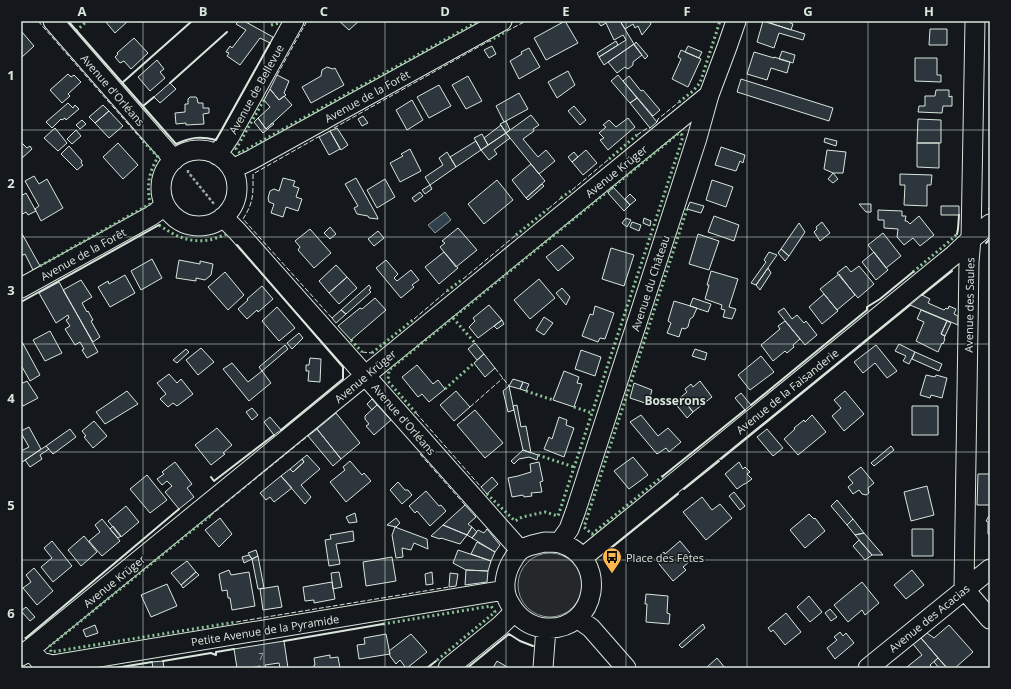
<svg xmlns="http://www.w3.org/2000/svg" width="1011" height="689" font-family="'Open Sans',sans-serif">
<rect width="100%" height="100%" fill="#14181c"/>
<path fill="#24282b" stroke="#939e99" d="M518 585a32 32 0 1 1 64 0a32 32 0 1 1-64 0Z"/>
<path fill="#2f3f4d" stroke="#939e99" d="M445,212l6,8 -16,13 -7,-8z"/>
<path fill="#2c363c" stroke="#d8e6dc" d="M105,21h23l-13,12z
M239,21h5l29,16 -3,6 -10,-5 -20,27 -13,-9 2,-3 -3,-1 4,-6 2,2 14,-18 -10,-6z
M339,21h20l-10,9z
M565,21l13,22 -32,17 -12,-22z
M597,21h23l14,23 -30,21 -5,-8 27,-17 -3,-5 -9,5 -8,-17 -5,3z
M620,21h30l1,3 -9,11 -4,-9 -3,2 -2,-4 -8,5z
M763,21l42,13 -2,6 -24,-7 -5,15 -17,-6z
M764,21h22l7,3 -2,6z
M930,29h17v16h-18z
M22,32l12,14 -13,12v-25z
M134,38l14,15 -17,16 -7,-8 -4,2 -5,-6 3,-3 -1,-1z
M616,41l2,4 -19,12 -2,-4z
M636,42l12,14 -3,3 -11,-14z
M634,44l8,11 -9,7v3l-5,4 -3,-2 -8,6 -9,-11z
M492,46l4,8 -7,4 -5,-8z
M688,46l14,6 -3,6 -14,-6z
M529,48l11,19 -21,12 -9,-18 12,-7 -1,-2z
M681,50l20,9 -13,28 -16,-8 9,-20 -3,-2z
M782,51l13,4 -2,8 -14,-4z
M754,52l20,6v-1l16,5 -3,11 -16,-5 -4,12 -20,-6z
M915,58h22v17h4v7l-26,-1z
M157,60l7,9 -4,3 5,6 -15,13 -12,-14z
M327,67l6,2 2,-1 9,17 -33,18 -9,-16 19,-11 1,-6z
M568,71l7,14 -18,13 -9,-16z
M68,74l3,3 3,-2 7,7 -13,12 2,2 -8,7 -12,-13z
M277,75l12,6 -5,12 2,2 -7,5 -9,-11z
M618,75l19,23 -7,5 -19,-22z
M468,76l14,25 -16,8 -14,-24z
M629,76l12,15 2,-1 17,20 -7,6 -30,-35z
M741,79l92,29 -4,13 -92,-29z
M170,83l6,6 -16,14 -6,-6z
M439,85l12,21 -22,12 -12,-21z
M270,89l9,11 5,-4 8,9 -26,24 -8,-11 12,-11 -6,-7z
M936,90h13v7l3,-1v10h-9l-1,7 -24,-1 1,-6h6v-10h10z
M519,93l9,16 -24,13 -8,-16z
M190,97h6l1,1 1,5h5v5h6v5l-6,1 1,10 -18,1v-2l-10,1 -1,-11 10,-1v-8h3v-5z
M637,98l20,24 -7,6 -20,-25z
M412,100l11,20 -16,10 -11,-20z
M68,103l5,5 2,-3 4,4 -13,11 -1,-2 -3,2 -1,-1 -9,9 -6,-6z
M103,105l6,6 -14,12 -6,-6z
M574,106l12,14 -6,5 -12,-14z
M109,111l14,15 -14,12 -14,-15z
M531,115l8,10 -6,4 1,2 -11,8 15,18 8,-7 9,11 -16,13 -33,-41z
M363,116l5,7 -6,3 -4,-7z
M258,118l8,11 6,-6 2,1 -11,9 -9,-11z
M628,118l7,9 -27,23 -8,-10 4,-2 -5,-5 7,-6 -3,-2 6,-5 7,7z
M918,119l23,1v23h-24z
M82,120l4,4 -6,5 -4,-4z
M506,121l4,9 -4,3 -6,-9z
M501,125l5,8 -18,12 -4,-7z
M55,128l12,15 -9,8 -14,-13z
M337,128l11,17 -7,5 -11,-19z
M76,130l5,6 -9,8 -5,-5z
M330,131l10,18 -11,6 -10,-18z
M506,133l4,5 -16,12 3,4 -8,6 -8,-10z
M482,134l6,11 -7,5 -7,-12z
M825,138l12,3 -1,5 -12,-4z
M476,141l5,9 -25,17 -6,-10z
M22,143l5,5 3,-2 2,3 -11,10v-15z
M118,143l20,22 -15,14 -20,-22z
M917,143h22v25l-22,-1z
M69,146l13,15 -1,2 2,2 -6,5 -16,-16z
M721,147l24,8 -2,8 -3,-2 -4,10 -21,-6z
M410,149l11,22 -21,11 -10,-19 13,-7 -2,-2z
M586,150l11,13 -14,12 -11,-13z
M827,150l19,2 -3,21h-10l-9,-4z
M447,152l9,15 -26,18 -5,-8 18,-12 -4,-7z
M574,152l4,5 -6,5 -4,-5z
M531,164l14,17 -19,17 -14,-18z
M833,173l5,6 -5,4 -5,-4z
M900,174l32,1 -1,10h-4v21l-23,-1 1,-20h-5z
M34,176l5,8 8,-5 16,29 -22,13 -6,-12 4,-3 -14,-25z
M283,178l12,3 -2,5 6,2 -3,9 6,2 -4,12 -12,-4 -3,10 -12,-4 3,-9 -5,-2 -1,-4 2,-7 4,-2 5,2z
M356,178l21,38 1,3 -9,-1 -1,-2 -11,-2 -3,-6 4,-2 -13,-22z
M385,179l10,18 -18,11 -10,-18z
M497,180l16,20 -29,24 -16,-20z
M712,180l21,7 -7,20 -20,-7z
M542,184l2,2 -16,14 -2,-2z
M430,185l2,4 -7,5 -3,-4z
M613,187l17,18 -6,6 -16,-18z
M420,192l3,4 -8,6 -3,-4z
M26,193l10,18 -8,4 -2,-3 -5,3v-19z
M630,194l6,6 -6,5 -5,-6z
M690,202l14,4 -3,7 -14,-4z
M859,204h12v8h-5z
M941,206h18v9h-18z
M878,210l24,1v5h4l-1,5h2l3,3 9,-8 15,19 -14,11 -7,-8 -9,7 -7,-8 1,-8 -14,-1v-8h-6z
M714,216l25,9 -5,16 -26,-9z
M626,218l5,2 -4,7 -5,-4z
M644,218l7,3 -1,5 -7,-3z
M632,222l9,3 -2,6 -9,-4z
M822,222l8,11 -10,8 -6,-9 3,-3 -1,-2z
M799,223l6,9 -16,24 -8,-7z
M330,227l6,7 -6,5 -6,-6z
M458,228l19,22 -21,17 -16,-20 5,-4 -3,-2z
M310,229l21,24 -17,15 -16,-18 2,-3 -5,-6z
M378,231l6,7 -10,8 -6,-7z
M21,232l19,34 -7,4 -8,-16 -4,2z
M883,233l18,23 -15,12 -18,-23z
M698,234l21,7 -10,29 -20,-6z
M562,245l12,13 -16,13 -12,-14z
M611,248l23,7 -10,31 -22,-7z
M781,249l8,7 -4,5 -7,-8z
M444,252l14,16 -19,16 -14,-17z
M769,252l8,3 -21,30 -5,-2 15,-21 -2,-2z
M874,252l14,18 -12,10 -14,-18z
M152,259l10,19 -21,12 -10,-19z
M179,260l21,4v-3l13,3 -2,11 -6,5 -9,-2v3l-20,-3z
M386,260l12,14 -4,4 3,3 14,-11 8,10 -7,5 2,2 -13,11 -25,-30z
M336,265l11,12 -18,16 -10,-12z
M846,266l5,6 8,-6 15,18 -16,14 -21,-25z
M768,268l3,5 -11,17 -4,-5z
M711,271l27,8 -9,28 7,2 -4,10 -9,-2 2,-7 -4,-1 1,-4 -17,-6 4,-14h-2z
M225,272l19,23 -16,15 -20,-23z
M839,274l16,21 -18,15 -17,-21z
M125,275l10,18 -25,14 -12,-20 10,-6 1,3z
M347,277l10,11 -18,16 -10,-11z
M539,279l16,19 -25,21 -16,-19z
M81,280l11,17 -10,6 5,9 1,-1 5,9 -2,1 9,16 -7,5 -30,-52z
M59,282l39,70 -11,6 -5,-8 2,-1 -4,-7 -5,3 -10,-16 5,-3 -4,-6 3,-2 -1,-3 -12,8 -17,-30z
M369,285l2,3 -2,2 2,2 -25,22 -5,-4z
M262,286l11,13 -15,13 -1,-2 -10,9 -9,-10 10,-9 -1,-1z
M562,288l8,9 -4,8 -10,-12z
M824,294l14,17 -16,13 -13,-17z
M922,295l8,4 -2,4 16,7 2,-2 2,1 1,-3 7,3 -2,5 4,2v9l-48,-20z
M375,298l11,12 -35,30 -13,-14 22,-18 2,1z
M693,298l18,6 -3,8 -18,-6z
M674,301l23,7 -4,9 -3,2 -2,8 -3,2 -3,-1 -3,9 -12,-4 4,-10 -3,-2z
M489,305l13,15 -24,18 -9,-11 6,-6 -2,-3z
M595,306l19,7 -9,26 -5,-1 -2,4 -16,-6 8,-22 3,1z
M277,307l18,21 -16,13 -17,-20z
M784,308l8,11 5,-4 7,8 2,-2 11,14 -12,10 -27,-33z
M341,310l5,4 -10,9 -4,-5z
M921,310l26,11 -6,13 4,2 -1,3h1l-2,5 -1,-1 -4,9 -22,-11 8,-19 -7,-3z
M544,317l9,6 -9,12 -8,-5z
M502,320l2,4 -7,5 -3,-3z
M785,321l15,18 -7,6 1,2 -7,6 -2,-2 -12,10 -12,-16 19,-16 -2,-3z
M947,321l4,2 -6,13 -4,-2z
M50,331l12,22 -17,8 -12,-21z
M299,333l4,5 -11,11 -5,-6z
M21,340l19,35 -10,6 -9,-16z
M475,343l9,11 -7,6 -9,-11z
M899,344l16,8 -6,12 -6,-3 3,-5 -11,-5z
M285,345l3,4 -26,22 -3,-4z
M876,345l21,26 -10,7 -12,-15 -12,10 -9,-11z
M201,348l13,14 -16,13 -12,-15z
M186,349l3,3 -12,11 -4,-3z
M695,349l12,4 -2,7 -13,-4z
M581,350l20,7 -6,19 -20,-7z
M915,352l27,12 -3,7 -27,-12z
M484,354l11,14 -10,9 -11,-14z
M761,356l13,16 -24,18 -12,-15z
M310,358l11,1 -1,23 -12,-1 1,-10h-3v-6h3z
M232,363l16,19 14,-11 9,12 -22,18 -26,-32z
M417,365l16,19 5,-4 7,9 -16,13 -7,-8 -4,3 -16,-20z
M564,371l15,6 -2,6 5,1 -8,23 -21,-7z
M169,374l8,9 4,-4 12,15 -16,12 -4,-3 -5,4 -8,-8 6,-5 -9,-11z
M926,375l9,2 1,-2 11,3 -5,20 -11,-3 -1,3 -10,-3z
M513,379l10,3 -3,7 -11,-3z
M21,381l2,2 4,-2 11,17 -15,8 -2,-4z
M700,381l12,16 -19,15 -12,-15 6,-5 -2,-3 6,-5 2,3z
M523,382l6,2 -3,7 -6,-2z
M634,383l18,7 -4,14 -18,-6z
M509,386l5,24 -6,2 -5,-21z
M127,391l11,13 -33,20 -9,-12z
M456,391l14,16 -16,14 -14,-16z
M845,391l19,23 -20,17 -12,-15 9,-8 -7,-8z
M741,393l10,12 -6,5 -10,-12z
M681,397l12,15 -6,6 -13,-16z
M372,399l5,6 -5,5 -5,-6z
M377,405l14,15 -17,15 -8,-9 3,-2 -4,-5v-3z
M517,405l4,22 5,-1 5,27 -8,-3 -9,-40 -1,-4z
M912,406h26v29h-26z
M252,408l6,7 -6,5 -6,-8z
M475,410l28,33 -18,15 -28,-33z
M336,413l24,30 -19,16 -24,-30z
M641,415l17,21 10,-8 13,14 -12,10 -3,-4 -9,6 -27,-32z
M812,415l14,17 -28,23 -14,-16 11,-10 -1,-1 10,-8 1,2z
M270,417l11,13 -7,5 -10,-13z
M559,417l8,3 -1,5 8,3 -10,29 -20,-8 5,-12 3,2z
M94,421l13,15 -14,12 -9,-11 2,-1 -4,-5z
M29,427l12,22 -20,14v-12l8,-4 -8,-14v-2z
M217,428l15,17 -9,8 2,1 -14,11 -16,-20z
M70,429l6,8 -23,17 -7,-8z
M317,429l24,30 -8,7 -25,-30z
M767,429l16,19 -10,8 -16,-19z
M46,446l3,3 -9,6 2,4 -12,8 -5,-7z
M891,446l3,4 -20,16 -3,-3z
M523,450l15,5 -1,5 -8,-3 -10,2 -5,5 -3,-3z
M307,455l13,14 -19,16 10,12 -6,7 -24,-28 9,-7 3,3 11,-10 -2,-3z
M633,457l15,18 -19,14 -15,-18z
M302,459l2,3 -11,10 -3,-3z
M350,461l12,14 2,-2 7,8 -25,21 -16,-20 15,-12 -2,-3z
M175,462l17,22 -5,4 7,9 -15,12 -14,-17 7,-6 -5,-5 -5,4 -5,-6 7,-5 -2,-2z
M539,462l4,19 -3,1 2,10 -11,1 1,3 -8,1 -1,-2 -11,2 -4,-19 10,-2 13,-4 -1,-8z
M739,462l4,7 2,-2 5,5 -3,2 5,5 -7,5h-1l-7,5 -12,-15z
M861,467l13,16 -6,5 1,5 -3,2 -4,-1 -3,-4 -6,4 -5,-7 5,-4 -5,-6z
M978,474h12v31h-13z
M147,475l20,25 -17,13 -20,-24z
M281,476l11,12 -18,14 -4,-5 -4,3 -6,-7z
M492,477l6,7 -11,10 -6,-7z
M398,482l7,8h3l4,5 -10,9 -12,-14z
M927,486l7,29 -23,6 -7,-29z
M426,491l13,15 2,-1 5,6 -16,15 -13,-15 -2,2 -6,-7z
M734,492l11,14 -5,4 -11,-14z
M702,497l10,13 8,-6 12,14 -26,22 -23,-28z
M837,500l16,19 -6,6 -16,-19z
M465,505l11,12 -8,7 4,3 -5,8 -24,-10z
M126,506l13,16 -18,15 -13,-16z
M355,513l2,9 -8,1 -3,-6z
M809,514l5,5 1,-1 10,13 -20,17 -15,-18z
M990,514v21l-2,-1v-12l-2,-1z
M220,518l12,16 -13,13 -14,-17z
M396,518l4,5 -4,4 -9,-2z
M102,519l18,22 -18,15 -13,-15 11,-9 -5,-7z
M853,519l11,14 -9,2 -8,-10z
M443,525l24,10 -7,9 -19,-6 -1,1 -9,-3z
M113,526l8,10 -3,2 -8,-9z
M395,527l32,12 1,10 -14,-6 -3,7 -9,-2 1,9 -7,1 -4,-23z
M472,527l5,5 -5,6 -5,-3z
M487,529l13,16 -5,7 -23,-14 6,-8 6,3z
M912,529h21v27h-21z
M353,531l1,10 -18,3 4,20 -11,2 -4,-26 6,-1 -1,-4z
M864,533l19,22h-11l-17,-20z
M84,536l13,16 -16,14 -13,-16z
M859,540l13,15 -7,5 -12,-14z
M52,541l20,25 -19,16 -12,-15 11,-9 -8,-10z
M680,541l14,17 -11,9 3,3 -13,11 -18,-22 9,-7 1,2z
M477,542l18,10 -4,9 -20,-7z
M256,550l2,6 -6,3 -4,-6z
M458,550l33,11 -3,10 -22,-1 -13,-7z
M249,555l3,4 -8,4 -2,-6z
M258,556l6,32 -6,1 -6,-30z
M392,557l4,24 -30,5 -3,-24z
M187,561l9,11 -15,13 -10,-12z
M34,568l19,23 -16,14 -14,-17 8,-6 -5,-7z
M229,570l2,5 18,-3 6,34 -23,4 -2,-12h-2l-1,-8 -5,1 -3,-17z
M466,570l22,1 -1,11 -22,3z
M912,570l12,15 -18,14 -12,-14z
M196,572l3,3 -16,13 -2,-3z
M339,572l3,15 -9,2 -2,-16z
M432,572l1,12 -7,1 -1,-11z
M450,573l8,1 -2,12 -7,1z
M332,582l3,17 -21,4v-3l-9,1 -2,-14z
M862,582l17,21 -14,12 -3,-5 -14,12 -14,-17z
M167,584l10,22 -26,11 -10,-22z
M278,586l4,21 -19,3 -3,-21z
M646,594l22,2 -1,17 3,1 -1,10 -23,-2 1,-18h-2z
M809,596l13,16 -12,10 -13,-15z
M26,607l9,10 -5,4 -9,-10z
M830,609l7,8 -6,4 -6,-8z
M786,613l15,19 -16,13 -12,-15 -2,2 -3,-4z
M703,624l2,4 -23,20 -3,-3z
M95,625l3,8 -12,4 -3,-7z
M949,625l24,27 -18,16h-8l-26,-30 6,-5 7,5z
M840,632l3,4 3,-3 8,10 -19,16 -8,-11 10,-8 -3,-3z
M386,634l4,20 -31,5 -2,-14 8,-1 -1,-6z
M411,634l16,18 -20,16h-1l-6,-8 -4,4 -6,-8 -1,-5z
M921,638l17,20 -8,7 3,3h-25l-1,-1 15,-12 -9,-11z
M284,641l4,27h-8l-1,-5 -14,2 1,3h-6v-2l-9,2h-14l-3,-19z
M330,655v3l8,-1 2,11h-27h1v-3h1l-1,-7z
M717,658l8,10h-19z
M938,658l9,10h-8l-5,-6z
M163,661l1,7h-11l-1,-6z
M497,661l12,7h-16z"/>
<g fill="none" stroke-linecap="round" stroke-linejoin="round">
<g stroke="#d8e6dc" stroke-width="21">
<path id="minor" d="M53,21l121,139
M975,21l-4,218 -2,23 -5,327 26,30
M161 188a38 38 0 1 1 76 0a38 38 0 1 1-76 0Z
M217,155l13,-19 64,-115
M232,169l19,-9 251,-139
M223,217l14,14 283,319
M21,288l130,-72 14,-10
M545,542c5,0 10,0 15,1 49,15 38,88 -14,85 -16,-1 -28,-10 -36,-24 -9,-14 -5,-33 4,-46 2,-3 4,-7 8,-9 7,-4 15,-5 23,-7z
M559,543l10,-14 7,-19 121,-372 12,-43 18,-48 9,-26
M582,558l372,-303 17,-16 19,-15
M577,618l14,10 35,40
M30,650l11,12 11,3 453,-75
M21,656l19,-15 669,-546
M448,668l52,-42 14,-14
M543,668l3,-40
M868,668l122,-99"/>
</g>
<path stroke="#9da8a2" stroke-width="2.5" stroke-dasharray="3 2" stroke-linecap="butt" d="M188,170v2l26,32"/>
<use href="#minor" stroke="#14181c" stroke-width="19"/>
<path stroke="#8ac095" stroke-width="3" stroke-dasharray="2 3" stroke-linecap="butt" d="M271,25l8,-2 1,-2
M76,31l11,-10
M489,41l18,-10
M264,100l-28,49 4,4 239,-132
M679,102l14,-11 7,-8 20,-62
M609,159l28,-24
M561,198l11,-8
M159,225c16,11 29,18 50,15 6,-1 12,-4 18,-6
M516,235l32,-26
M40,266l110,-62c-3,-19 -2,-30 8,-47l-16,-17
M913,272l39,-33 5,-5
M447,291l16,-12
M453,318l22,25
M351,340l11,12
M372,353l42,-34
M445,389l29,-26
M526,391l27,9
M574,407l18,6
M416,413l-28,-32 1,-11 290,-237 3,2v5l-124,376 -13,-4 -23,5 -7,4 -28,-27
M538,455l36,12
M663,476l-71,58 -8,-7 103,-318
M210,516l-160,130 1,6 185,-30
M383,624l108,-18 4,6 -59,49
M21,642l5,-4"/>
<path stroke="#d8e6dc" stroke-width="1" stroke-dasharray="5 2" stroke-linecap="butt" d="M38,21l104,119
M507,31l19,-10
M277,75l30,-54
M657,122l1,-3 21,-17
M334,128l155,-87
M637,135l9,-6 4,-1
M320,136l-67,38c0,20 1,28 -10,45l89,99
M572,190l37,-31
M548,209l13,-11
M463,279l53,-44
M414,319l33,-28
M362,352l10,1
M495,368l14,18
M470,407l33,-29
M416,413l65,74
M420,454l45,51
M210,516l98,-80
M236,622l213,-35"/>
<path stroke="#d8e6dc" stroke-width="2" d="M68,21l108,123c15,-7 25,-8 40,-4l54,-97
M122,83l70,-62
M170,83l57,-51
M143,106l11,-9
M989,209l1,-1
M957,234l1,-5 1,-14
M986,243l4,-4
M237,245l106,122v12l-62,51
M922,295l30,-24
M21,302l138,-77
M751,405l116,-95v-3l13,-8 33,-27
M721,459l189,-154
M663,476l82,-66
M211,477l3,4 60,-46
M684,489l35,-28
M606,552l72,-58
M26,638l153,-129
M284,641l99,-17
M163,661l48,-8 5,2v-3l18,-3
M115,668l37,-6
M427,668l9,-7
M467,668l42,-34 11,7 13,5"/>
</g>
<path fill="none" stroke="#d8e6dc" stroke-width="1" stroke-opacity="0.55" d="M143,21v647M264,21v647M385,21v647M506,21v647M626,21v647M747,21v647M868,21v647M21,130h969M21,237h969M21,344h969M21,452h969M21,560h969"/>
<defs>
<g id="bus-pin" transform="scale(1)"><path d="M0 17L-7.5 6A9.5 9.5 0 1 1 7.5 6Z" fill="#ffb74d" stroke="#14181c"/><path d="M-5-6H5V4H4V6H2V4H-2V6H-4V4H-5ZM-3.5-4V0h7V-4ZM-3.5 1.2v1.5H-2V1.2ZM2 1.2v1.5H3.5V1.2Z" fill="#111"/></g>
</defs>
<g fill-rule="evenodd">
<use href="#bus-pin" x="612" y="557"/>
</g>
<g text-anchor="middle" dominant-baseline="central" stroke-width="3" stroke-linejoin="round" paint-order="stroke">
<g font-size="9" fill="#adbab4">
<text x="261" y="656">7</text>
</g>
<g font-size="11" fill="#d8e6dc" stroke="#14181c">
<text transform="translate(256 89) rotate(-61)">Avenue de Bellevue</text>
<text transform="translate(113 90) rotate(49)">Avenue d'Orléans</text>
<text transform="translate(367 96) rotate(-29)">Avenue de la Forêt</text>
<text transform="translate(616 171) rotate(-39)">Avenue Krüger</text>
<text transform="translate(83 254) rotate(-29)">Avenue de la Forêt</text>
<text transform="translate(650 283) rotate(-72)">Avenue du Château</text>
<text transform="translate(969 305) rotate(-89)">Avenue des Saules</text>
<text transform="translate(365 376) rotate(-40)">Avenue Krüger</text>
<text transform="translate(787 391) rotate(-39)">Avenue de la Faisanderie</text>
<text transform="translate(404 419) rotate(49)">Avenue d'Orléans</text>
<text transform="translate(114 581) rotate(-39)">Avenue Krüger</text>
<text transform="translate(929 618) rotate(-39)">Avenue des Acacias</text>
<text transform="translate(265 630) rotate(-9)">Petite Avenue de la Pyramide</text>
</g>
<g font-size="11" fill="#d8e6dc" stroke="#14181c" text-anchor="start">
<text x="626" y="557">Place des Fêtes</text>
</g>
<g font-size="12" font-weight="bold" fill="#d8e6dc" stroke="#14181c">
<text x="675" y="400">Bosserons</text>
</g>
</g>
<rect width="1011" height="689" fill="none" stroke="#14181c" stroke-width="44"/>
<rect x="22" y="22" width="967" height="645" fill="none" stroke="#d8e6dc" stroke-width="1.5"/>
<g font-size="13" text-anchor="middle" font-weight="bold" fill="#d8e6dc">
<text x="82" y="16">A</text>
<text x="203" y="16">B</text>
<text x="324" y="16">C</text>
<text x="445" y="16">D</text>
<text x="566" y="16">E</text>
<text x="687" y="16">F</text>
<text x="808" y="16">G</text>
<text x="929" y="16">H</text>
<text x="11" y="80">1</text>
<text x="11" y="188">2</text>
<text x="11" y="295">3</text>
<text x="11" y="403">4</text>
<text x="11" y="510">5</text>
<text x="11" y="618">6</text>
</g>
</svg>
